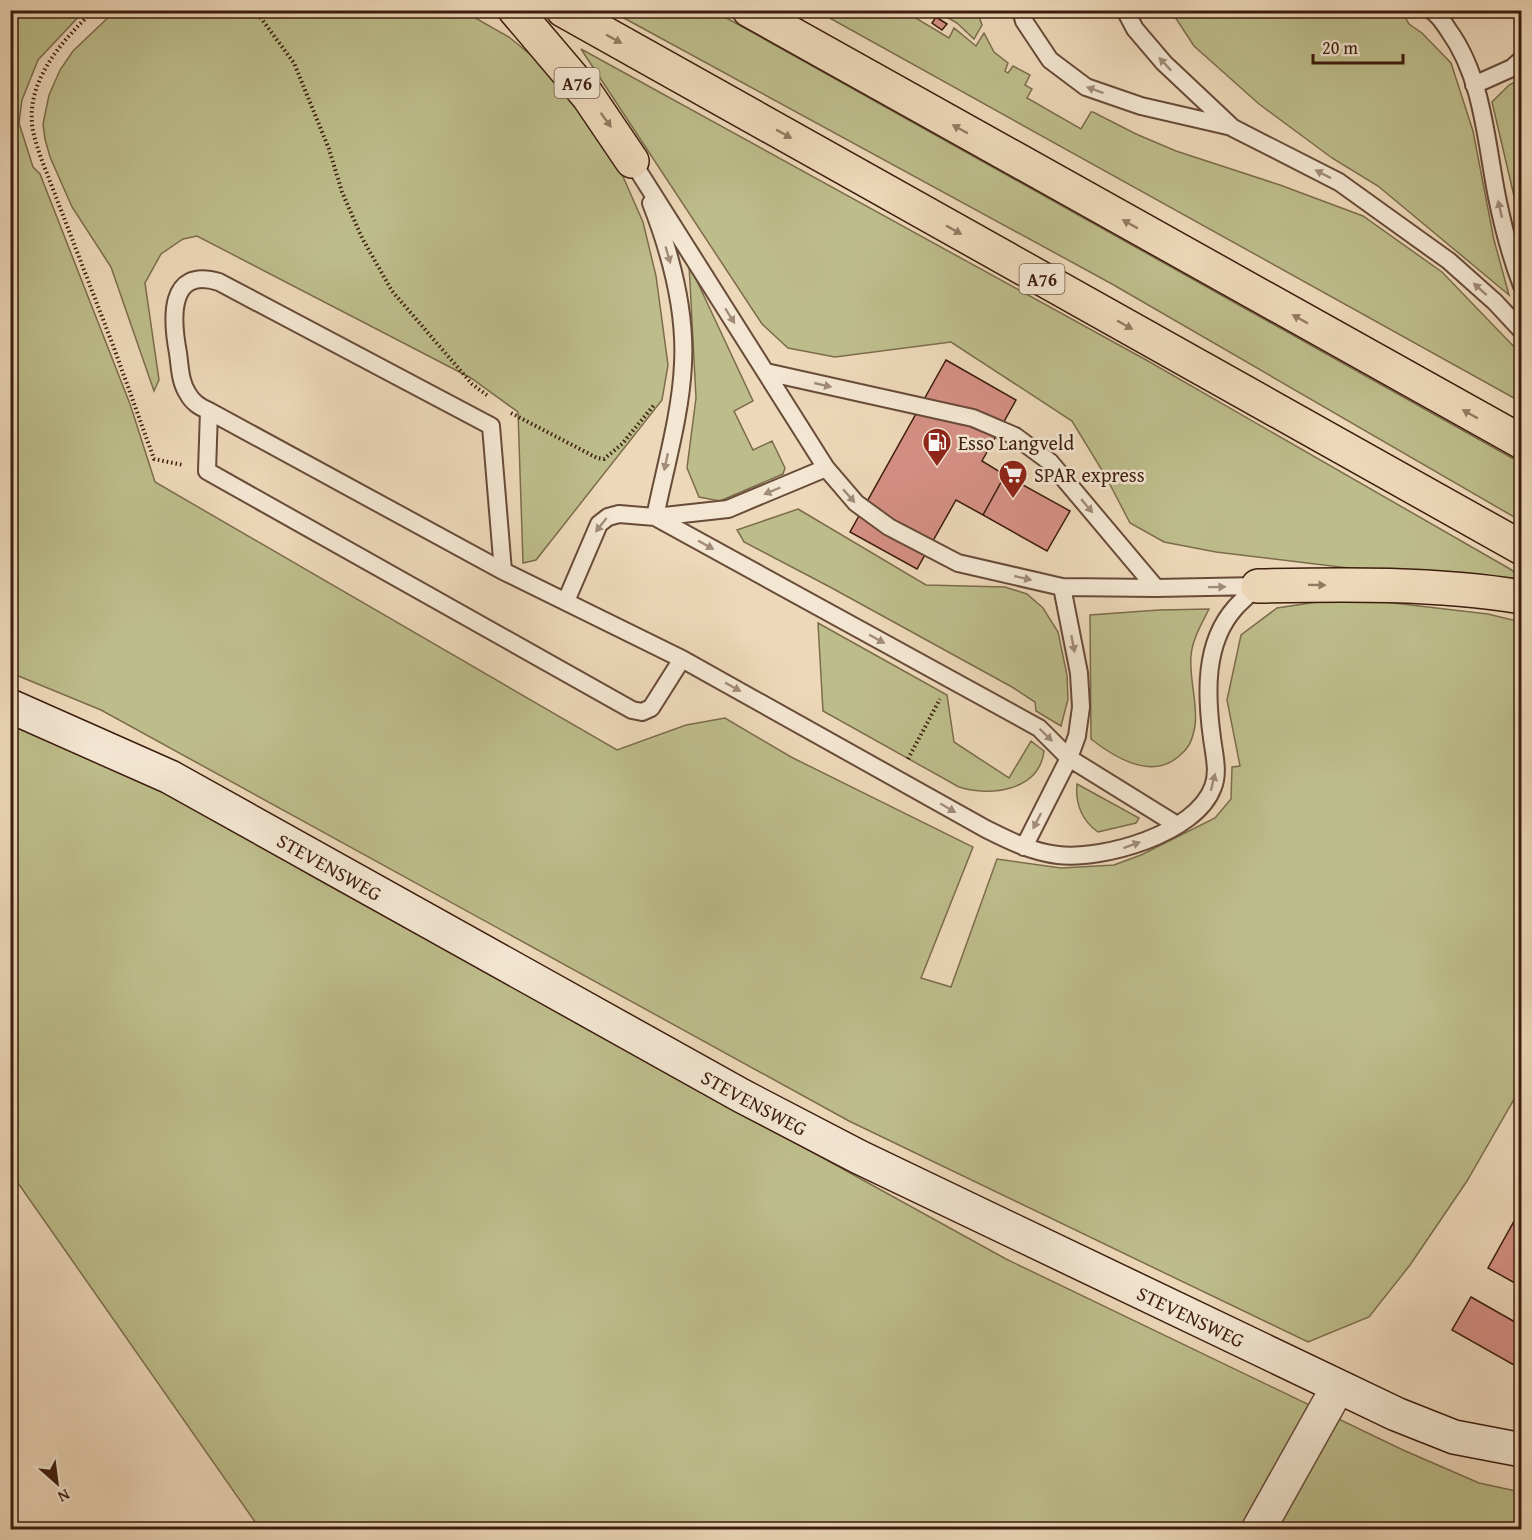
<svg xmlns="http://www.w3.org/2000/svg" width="1532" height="1540" font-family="'Gentium Book Plus',serif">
<rect width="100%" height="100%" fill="#edd8b9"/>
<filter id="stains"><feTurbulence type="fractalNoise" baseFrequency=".00333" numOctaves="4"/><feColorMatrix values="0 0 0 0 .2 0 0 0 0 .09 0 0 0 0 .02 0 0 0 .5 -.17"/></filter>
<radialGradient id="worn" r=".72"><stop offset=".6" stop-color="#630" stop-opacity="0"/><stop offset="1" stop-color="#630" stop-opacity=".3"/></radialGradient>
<path fill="#bdbd8b" stroke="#7c6c4c" stroke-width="1.5" d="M10,11h74l-46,49 -16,40 -3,23 14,44 7,7 90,230 25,78 462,268 69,-25 39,-7 66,39 182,90 -52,131 30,9 46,-128 64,9 53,-3 27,-10 74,-37 16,-19 1,-32 8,-1 -13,-66 14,-65 36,-27 46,-7 2,-6 163,19 33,8v465l-54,94 -57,84 -41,52 -61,25 -459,-221 -748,-411 -90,-37z
M115,11h348l46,26 62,51 42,66 30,68 13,54 12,89 -6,35 -126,160 -13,3 -5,-151 -47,-34 -274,-142 -14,3 -22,15 -16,29 14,97 -5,11 -43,-124 -39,-60 -22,-50 -5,-18 -2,-15 6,-29 11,-25 13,-19z
M611,11h103l807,452v58l-409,-237z
M817,11h87l45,27 5,-10 22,18 8,-13 10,19 14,11 -3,8 3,2 5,-7 17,9 -5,10 7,4 -5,9 54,31 10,-17h2l43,22 40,17 104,34 83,31 79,56 79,82v48z
M936,11h41l5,14 -8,14 -17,-16z
M1393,11l12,6 4,7 13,9 29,30 22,68 21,109 15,55 -131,-109 -46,-28 -73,-54 -65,-58 -23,-35z
M581,49l567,312 362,208 11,7v13l-305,-37 -52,-10 -34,-19 -25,-48 -33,-54 -121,-79 -116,15 -47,-9 -26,-24z
M1521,79v147l-29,-124 17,-17z
M689,264l64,137 -19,10 19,39 19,-9 13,27 -2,6 -63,27 -21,-4 -12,-29 9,-70z
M798,509l128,76 79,2 22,7 16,14 15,24 9,43 1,24 -7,27 -25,-15 -1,-9 -23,-15 -182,-100 -86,-45 -7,-12z
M1209,609c-7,14 -17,31 -18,47 -2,23 7,47 4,70 -3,15 -5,21 -17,31 -27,23 -64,0 -87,-18l-1,-124 69,-5z
M818,623l129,72 7,47 55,36 22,-37 13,10c-5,40 -54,46 -85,36l-136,-76z
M10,725c107,36 204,93 300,150l696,384 397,191 76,33 42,9v37h-1261l-249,-356z
M1077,784l62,34 -3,5 -38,9c-16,-11 -23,-29 -21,-48z"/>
<path fill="#d59085" stroke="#3c1c0d" stroke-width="1.5" d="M936,17l11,7 -5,6 -10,-7z
M946,360l70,40 -34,61 23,14 -22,40 -27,-15 -39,69 -67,-37z
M1005,475l65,36 -23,40 -64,-36z
M1522,1207v80l-34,-19z
M1471,1297l51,29 -1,43 -69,-39z"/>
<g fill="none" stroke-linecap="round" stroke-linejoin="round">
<g stroke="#684b38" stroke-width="20">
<path id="lane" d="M1021,10l3,11 26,39 36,27 55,19 91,21
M1125,10l10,19 29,34 69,65 106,54 110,79 46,41 27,29
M1431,10c8,5 13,13 18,21 34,47 37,111 48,166 6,30 14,60 25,89
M1474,85l38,-17 10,-9
M632,161l194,307 30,35 33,24 69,36 104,24 94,1 102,-2
M651,203c19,49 35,107 32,161 -2,49 -18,104 -28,153
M766,372l207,46 42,18 35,26 106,126
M209,411l294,160 179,88 304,170c24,12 46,23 72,26 45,5 138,-21 155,-68 6,-15 1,-33 -1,-49 -6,-44 -8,-95 23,-130 7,-8 16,-15 23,-22
M655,517l384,211 30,30 108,67
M503,571l-12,-145 -272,-144c-52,-16 -47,39 -41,71 2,14 2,29 10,41 5,9 12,13 21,17l-2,60 425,239 10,2 9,-4 31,-49
M566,601l33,-77 9,-7 11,-3 36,3 73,-8 98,-41
M1024,847l45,-89 8,-22 4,-29 -2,-34 -17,-86"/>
</g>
<g stroke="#684b38" stroke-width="36">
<path id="street" d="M1258,1530l80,-143"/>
</g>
<g stroke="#3c1c0d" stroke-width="36">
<g id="secondary">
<path id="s1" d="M10,706l160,71 572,319 117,61 537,257 58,23 68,13"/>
</g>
</g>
<g stroke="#3c1c0d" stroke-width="36">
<path id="highway" d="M515,10l73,86 44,65
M563,10l959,538
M749,10l773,432
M1258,586c88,-2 177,-3 264,11"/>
</g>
<path stroke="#3c1c0d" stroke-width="4" stroke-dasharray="1.5 3" stroke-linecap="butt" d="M94,10c-32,31 -70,72 -61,121 2,9 5,18 8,27l73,190 40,111 29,6
M255,10l39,53 35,86 13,43 20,46 30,53 80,93 16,12
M511,413l86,45 7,1 18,-15 32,-39
M908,759l32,-60"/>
<use href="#lane" stroke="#f3e6d2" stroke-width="16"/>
<use href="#street" stroke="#f3e6d2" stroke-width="33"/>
<use href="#secondary" stroke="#f3e6d2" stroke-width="33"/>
<use href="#highway" stroke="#edd8b9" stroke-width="33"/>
</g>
<defs><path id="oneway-solid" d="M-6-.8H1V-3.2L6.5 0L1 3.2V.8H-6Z" transform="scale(1.5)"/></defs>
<g fill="#947a63">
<use href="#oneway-solid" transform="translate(614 39) rotate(29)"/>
<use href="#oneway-solid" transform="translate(606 120) rotate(54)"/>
<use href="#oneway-solid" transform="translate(960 129) rotate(-151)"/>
<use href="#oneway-solid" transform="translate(784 134) rotate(29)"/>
<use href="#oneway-solid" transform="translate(1130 224) rotate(-151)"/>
<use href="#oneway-solid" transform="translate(954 230) rotate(29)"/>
<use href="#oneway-solid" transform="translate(1300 319) rotate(-151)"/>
<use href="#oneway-solid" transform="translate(1125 325) rotate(29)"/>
<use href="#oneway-solid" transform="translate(1470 414) rotate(-151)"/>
<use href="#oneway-solid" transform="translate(1317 585) rotate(1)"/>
</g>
<g fill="#a18b79">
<use href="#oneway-solid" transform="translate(1165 64) rotate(-133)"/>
<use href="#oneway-solid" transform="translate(1095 90) rotate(-160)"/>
<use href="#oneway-solid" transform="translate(1323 174) rotate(-153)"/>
<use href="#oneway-solid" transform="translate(1500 209) rotate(-103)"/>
<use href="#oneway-solid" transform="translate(668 255) rotate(74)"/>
<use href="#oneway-solid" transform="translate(1480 289) rotate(-138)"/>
<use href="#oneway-solid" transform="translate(730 316) rotate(58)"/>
<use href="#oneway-solid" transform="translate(823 385) rotate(13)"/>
<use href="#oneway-solid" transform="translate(666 462) rotate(102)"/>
<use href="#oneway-solid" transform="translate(772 491) rotate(157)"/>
<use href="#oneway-solid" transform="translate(849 496) rotate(49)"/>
<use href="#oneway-solid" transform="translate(1087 506) rotate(50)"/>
<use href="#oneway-solid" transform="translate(601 525) rotate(128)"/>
<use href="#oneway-solid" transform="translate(706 545) rotate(29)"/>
<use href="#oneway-solid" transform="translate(1023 578) rotate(13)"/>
<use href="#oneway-solid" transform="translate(1217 587) rotate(-1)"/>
<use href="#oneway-solid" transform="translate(877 639) rotate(29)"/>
<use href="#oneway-solid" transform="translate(1073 644) rotate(79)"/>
<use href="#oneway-solid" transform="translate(733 687) rotate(29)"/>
<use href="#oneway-solid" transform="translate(1046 735) rotate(44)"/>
<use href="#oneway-solid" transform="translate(1213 782) rotate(-76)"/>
<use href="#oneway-solid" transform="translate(948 808) rotate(30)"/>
<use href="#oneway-solid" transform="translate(1037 821) rotate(117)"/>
<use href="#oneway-solid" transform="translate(1132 845) rotate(-20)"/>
</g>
<defs>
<g id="fuel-pin" transform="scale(1.5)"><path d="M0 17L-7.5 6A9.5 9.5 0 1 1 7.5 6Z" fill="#8f2418" stroke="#f3e6d2"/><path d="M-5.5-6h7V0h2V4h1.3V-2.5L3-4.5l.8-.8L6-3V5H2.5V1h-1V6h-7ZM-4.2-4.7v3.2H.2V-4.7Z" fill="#fff"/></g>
<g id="supermarket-pin" transform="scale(1.5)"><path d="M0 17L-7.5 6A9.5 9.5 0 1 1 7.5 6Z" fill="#8f2418" stroke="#f3e6d2"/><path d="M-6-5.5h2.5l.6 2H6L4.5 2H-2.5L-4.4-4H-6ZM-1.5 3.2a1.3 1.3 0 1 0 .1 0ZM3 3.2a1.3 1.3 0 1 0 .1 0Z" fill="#fff"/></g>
</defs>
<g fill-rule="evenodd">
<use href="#fuel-pin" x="937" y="442"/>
<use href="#supermarket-pin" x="1013" y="474"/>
</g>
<g text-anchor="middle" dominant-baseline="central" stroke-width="5" stroke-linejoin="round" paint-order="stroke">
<g fill="#f3e6d2" stroke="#735948" stroke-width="1.5">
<rect x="554.5" y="68" width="45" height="30" rx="4.5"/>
<rect x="1019.5" y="264" width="45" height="30" rx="4.5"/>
</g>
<g font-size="18" font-weight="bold" fill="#3c1c0d">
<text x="577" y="83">A76</text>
<text x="1042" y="279">A76</text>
</g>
<g font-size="20" fill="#3c1c0d" stroke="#f3e6d2" text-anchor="start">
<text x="958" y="442">Esso Langveld</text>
<text x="1034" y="474">SPAR express</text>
</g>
<g font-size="20" fill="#3c1c0d" stroke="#f3e6d2">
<text stroke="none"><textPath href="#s1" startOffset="358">STEVENSWEG</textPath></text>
<text stroke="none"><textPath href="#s1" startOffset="844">STEVENSWEG</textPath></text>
<text stroke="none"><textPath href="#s1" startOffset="1330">STEVENSWEG</textPath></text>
</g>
</g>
<rect width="1532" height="1540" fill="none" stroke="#edd8b9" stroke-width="36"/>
<rect x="12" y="12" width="1508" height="1516" fill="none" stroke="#3c1c0d" stroke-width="3"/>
<rect x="18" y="18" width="1496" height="1504" fill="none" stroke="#3c1c0d" stroke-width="1.5"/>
<g transform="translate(57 1483) rotate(152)" stroke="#f3e6d2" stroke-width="4.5" paint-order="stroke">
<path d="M0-4.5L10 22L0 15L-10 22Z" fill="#3c1c0d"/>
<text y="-9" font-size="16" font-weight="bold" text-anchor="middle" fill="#3c1c0d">N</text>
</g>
<path d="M1313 54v9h90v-9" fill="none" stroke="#3c1c0d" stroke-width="3"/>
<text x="1322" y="54" font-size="18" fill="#3c1c0d" stroke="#f3e6d2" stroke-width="4.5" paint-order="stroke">20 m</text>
<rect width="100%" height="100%" filter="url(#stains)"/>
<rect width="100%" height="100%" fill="url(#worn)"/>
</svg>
